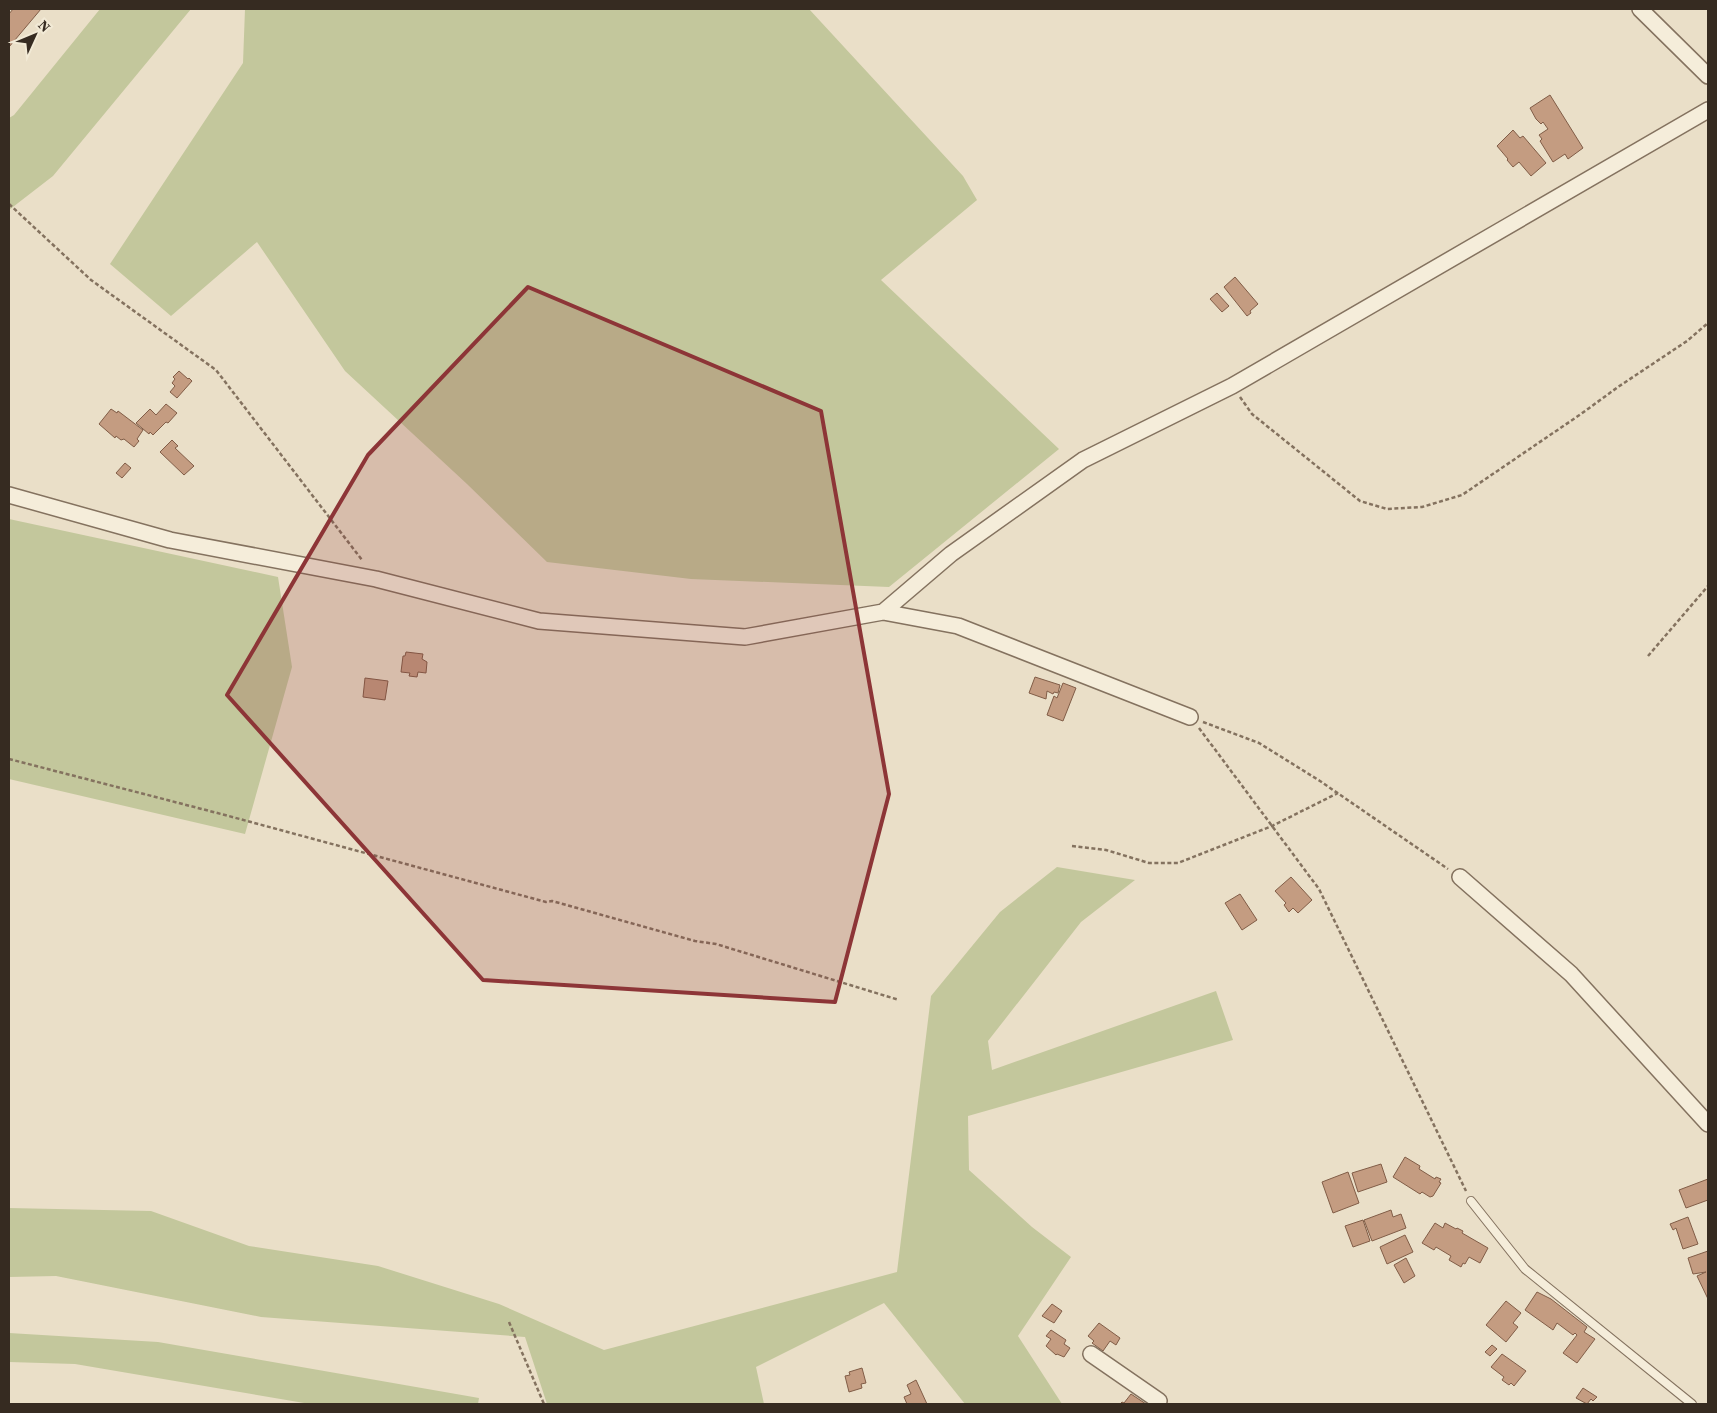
<svg xmlns="http://www.w3.org/2000/svg" width="1717" height="1413" font-family="'Source Serif 4',serif">
<rect width="100%" height="100%" fill="#eadfc8"/>
<path fill="#c3c79c" d="M100,9h91l-138,167 -44,34v-92l5,-3z
M245,9h564l154,167 14,24 -96,80 178,169 -170,138 -198,-8 -144,-17 -80,-78 -122,-113 -88,-129 -86,74 -61,-52 133,-201z
M9,519l269,58 14,90 -47,167 -236,-55z
M1057,867l78,13 -54,42 -93,119 4,29 224,-79 17,49 -265,76 1,54 63,57 39,30 -53,79 44,68h-97l-81,-101 -128,64 8,37h-217l-22,-67 -264,-20 -205,-41 -47,1v-69l142,3 98,35 129,20 121,38 105,46 293,-78 34,-276 69,-84z
M9,1333l149,9 321,56 -1,6h-168l-235,-40 -66,-2z"/>
<path fill="#c49c81" stroke="#815d47" d="M13,9h28l-32,38v-33z
M1550,95l33,53 -15,11 -3,-5 -12,8 -13,-21 2,-2 -3,-4 9,-6 -5,-7 -2,2 -5,-5 -6,-11z
M1513,130l7,8 3,-2 23,27 -15,13 -12,-14 -6,5 -6,-7 1,-1 -11,-13z
M1235,277l23,27 -8,7 1,2 -4,3 -23,-29z
M1217,293l12,13 -7,6 -12,-13z
M179,371l9,8 1,-1 3,3 -15,17 -7,-6 5,-6 -3,-3 3,-4 -2,-2z
M166,404l11,9 -9,10 -2,-1 -13,13 -3,-3 -1,2 -13,-11 14,-14 6,6z
M111,409l6,4 1,-2 25,19 -6,9 2,2 -5,6 -10,-8 -3,1 -5,-4 -1,2 -16,-14z
M172,440l6,6 -3,2 19,18 -10,9 -24,-23z
M125,463l6,5 -9,10 -6,-5z
M406,652l17,2 -1,5 5,3 -1,11 -8,-1 -1,5 -8,-1 1,-3 -9,-1 2,-16h2z
M1035,677l25,8 -2,8 -4,-1 -1,2 -6,-3 -1,8 -17,-6z
M365,678l23,3 -3,19 -22,-3z
M1063,683l13,5 -13,33 -16,-6 7,-19 3,2z
M1291,877l21,23 -14,13 -5,-5 -4,4 -5,-7 2,-2 -11,-12z
M1240,894l17,26 -15,10 -17,-27z
M1405,1157l15,9 -1,3 16,10 1,-2 5,2 -2,3 2,1 -8,13 -3,1 -8,-5 -2,2 -27,-17z
M1381,1164l6,18 -29,10 -6,-19z
M1348,1172l11,31 -26,10 -11,-31z
M1708,1179v21l-22,8 -7,-18z
M1391,1210l2,7 8,-3 5,14 -34,13 -8,-21z
M1688,1217l10,27 -15,5 -7,-21 -3,2 -3,-6z
M1363,1220l7,21 -17,6 -8,-21z
M1435,1223l8,5 2,-5 11,6 1,-1 6,3 -1,2 26,15 -8,15 -11,-6 -4,7 -2,-1 -2,4 -12,-7 2,-4 -15,-9 -2,3 -12,-7z
M1405,1235l8,17 -26,12 -7,-17z
M1708,1251v48l-11,-23 9,-4 -13,2 -5,-16z
M1406,1258l9,18 -11,7 -10,-18z
M1537,1292l14,7 36,28 -3,5 11,7 -18,24 -14,-10 14,-18 -2,-2 -2,2 -16,-12 -4,7 -28,-20z
M1506,1301l15,12 -8,10 5,4 -12,15 -20,-17z
M1052,1304l10,7 -8,12 -12,-7z
M1099,1323l21,15 -4,7 -6,-4 -7,10 -11,-8 2,-2 -6,-5z
M1051,1330l15,10 -2,4 6,4 -6,9 -7,-3 -1,1 -10,-9 5,-7 -5,-3z
M1492,1345l5,4 -7,7 -5,-4z
M1502,1354l24,17 -12,15 -3,-3 -2,2 -7,-5 2,-3 -13,-10z
M862,1368l4,15 -5,1 1,4 -13,4 -4,-16 5,-1 -1,-3z
M916,1380l11,24h-20l-3,-7 7,-3 -4,-9z
M1583,1388l14,9 -4,4 -2,-2 -4,5 -11,-6z
M1131,1394l15,10h-26l2,-2 2,1z"/>
<g fill="none" stroke-linecap="round" stroke-linejoin="round">
<g stroke="#84725f" stroke-width="10">
<path id="service" d="M1471,1201l54,68 167,135"/>
</g>
<g stroke="#84725f" stroke-width="18">
<path id="minor" d="M1640,9l68,67
M9,495l161,45 206,39 163,42 206,16 138,-25 75,14 232,91
M883,612l68,-58 132,-94 149,-74 476,-276
M1460,877l111,97 137,150
M1091,1354l68,47 -2,3"/>
</g>
<path stroke="#84725f" stroke-width="2.5" stroke-dasharray="4 2.5" stroke-linecap="butt" d="M9,204l82,76 125,90 146,190
M1240,397l12,17 108,87 27,8 35,-2 40,-12 119,-81 37,-27 69,-46 21,-18
M1648,656l60,-70
M1203,722l56,21 61,38 128,88
M1199,728l120,161 147,302
M9,759l216,56 321,87 6,-1 143,40 21,3 183,56
M1072,846l34,4 43,13h29l94,-37 66,-33
M509,1322l35,82"/>
<use href="#service" stroke="#f5edda" stroke-width="8"/>
<use href="#minor" stroke="#f5edda" stroke-width="15"/>
</g>
<path fill="#8d3537" fill-opacity="0.2" stroke="#8d3537" stroke-width="4" stroke-linejoin="round" d="M528,287l293,124 68,383 -54,208 -352,-22 -256,-285 141,-240z"/>
<rect width="1717" height="1413" fill="none" stroke="#362b21" stroke-width="20"/>
<g transform="translate(35 35) rotate(46)" stroke="#f2ead6" stroke-width="4" paint-order="stroke">
<path d="M0-4L9 19L0 12L-9 19Z" fill="#362b21"/>
<text y="-8" font-size="14" font-weight="bold" text-anchor="middle" fill="#362b21">N</text>
</g>
</svg>
